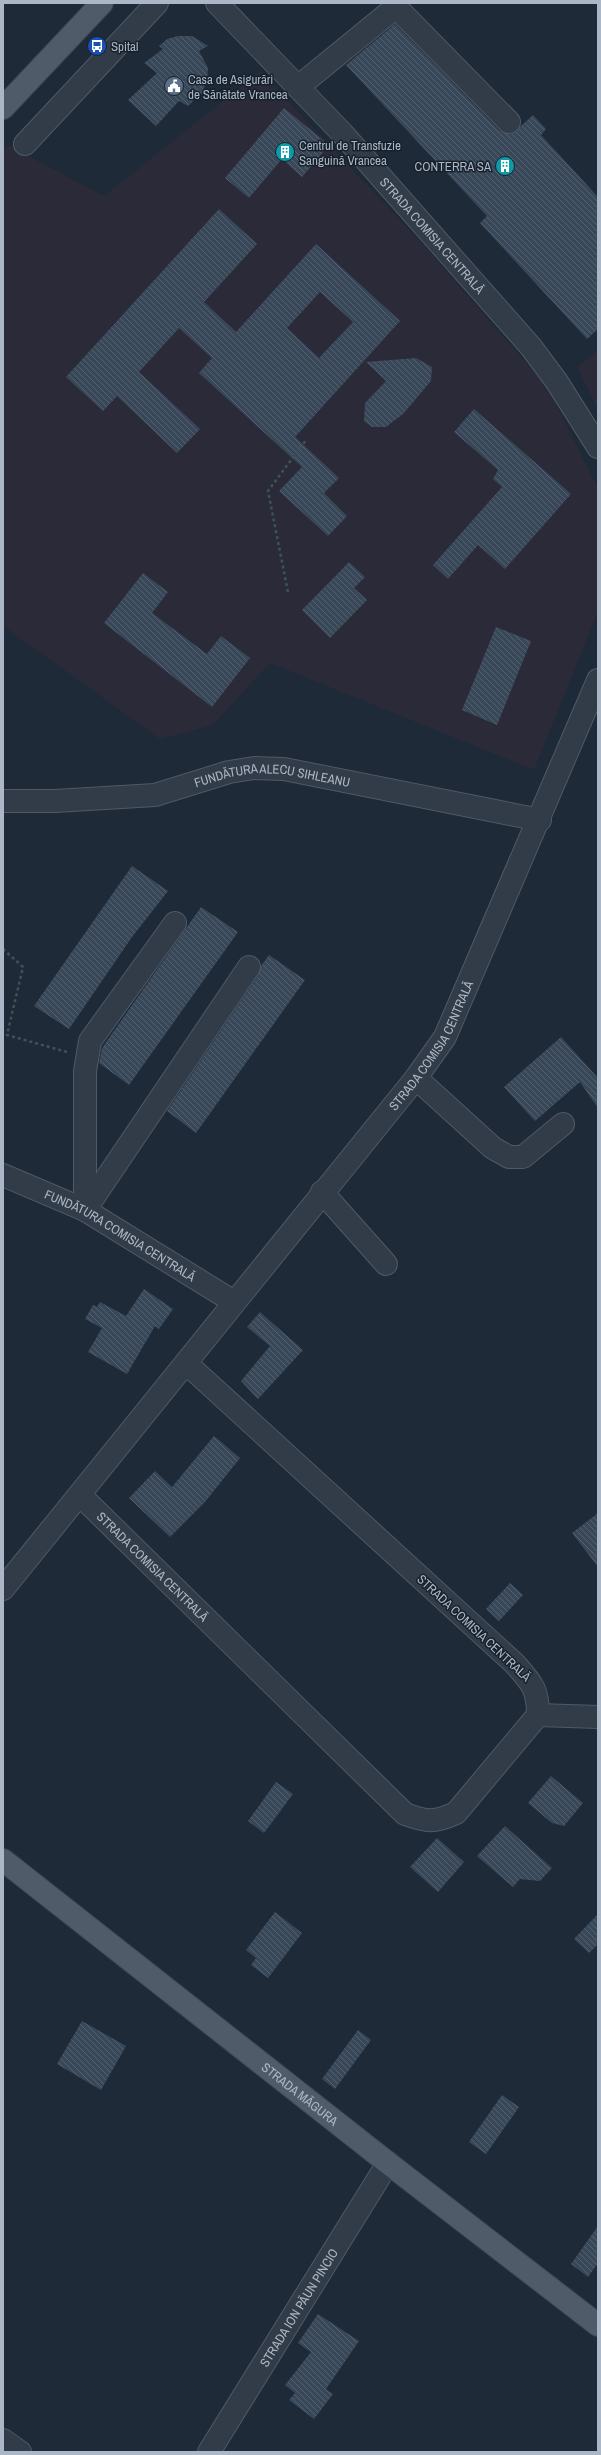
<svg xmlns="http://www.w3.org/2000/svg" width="601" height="2455" font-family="'Archivo Narrow',sans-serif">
<defs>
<pattern id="building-back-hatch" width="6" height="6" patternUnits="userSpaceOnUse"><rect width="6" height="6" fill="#394859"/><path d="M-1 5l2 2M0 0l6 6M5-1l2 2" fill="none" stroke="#53606f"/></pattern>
</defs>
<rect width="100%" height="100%" fill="#1e2a38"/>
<path fill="#2b2a39" d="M260,71l168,179 121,139 49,100v122l-64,159 -264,-107 -57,62 -53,14 -157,-113v-475l5,-6 96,51z
M598,350v60l-21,-43z"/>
<path fill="url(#building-back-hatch)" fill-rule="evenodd" d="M395,24l105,107 12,3 21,-19 13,14 -5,6 57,62v132l-11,10 -107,-116 7,-7 -141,-151z
M178,36h14l16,10 -9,5 9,17 -1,12 -5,13 -14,13 -9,-5 -23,25 -28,-26 29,-27 -13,-10 19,-14 -4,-3 8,-7z
M284,108l45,37 -27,32 -20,-18 -33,39 -24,-20z
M219,209l38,35 -53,58 32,30 80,-88 84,77 -105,116 44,41 -15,15 23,23 -19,20 -49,-45 23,-24 -103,-94 13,-15 -33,-30 -40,44 61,57 -23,24 -60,-57 -14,15 -37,-34zM320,292l33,30 -34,36 -32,-30z
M416,358l16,9 -1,14 -28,33 -17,13h-14l-8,-6 1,-18 21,-22 -20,-19z
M474,409l97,85 -66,75 -27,-24 -30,34 -15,-14 69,-78 -9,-8 5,-9 -44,-38z
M349,562l16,15 -11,11 13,12 -37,38 -28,-28z
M143,573l25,19 -16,21 55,41 14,-18 29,22 -38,49 -108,-84z
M496,627l35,14 -34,84 -35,-15z
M132,866l36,25 -36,46 -63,92 -35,-23z
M201,907l37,25 -109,153 -30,-22 3,-15z
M269,955l36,25 -109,153 -29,-22 92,-137 2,-8z
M561,1037l37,41v30l-18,-26 -45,39 -31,-34z
M144,1289l29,20 -14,20 -4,-3 -28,48 -39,-22 14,-24 -17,-9 8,-14 4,2 3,-5 26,14z
M260,1312l43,38 -45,49 -17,-18 29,-35 -23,-19z
M214,1436l26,22 -35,44 -35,35 -41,-39 26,-27 17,16z
M598,1513v54l-26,-34z
M510,1583l13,12 -24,26 -13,-12z
M551,1776l32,27 -19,23 -12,-3 -24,-20z
M276,1782l17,12 -29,39 -16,-12z
M505,1826l47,42 -12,13 -20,-2 -7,8 -36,-31z
M437,1838l27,24 -26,30 -28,-25z
M275,1912l27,21 -34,45 -17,-13 5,-7 -10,-8z
M598,1914v30l-9,9 -15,-14z
M82,2021l44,25 -25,44 -44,-26z
M358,2030l13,10 -36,49 -13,-10z
M502,2095l17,12 -33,47 -17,-12z
M598,2226v37l-10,14 -17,-13z
M318,2314l41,27 -33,48 7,5 -19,25 -25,-19 6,-7 -10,-8 26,-33 -13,-9z"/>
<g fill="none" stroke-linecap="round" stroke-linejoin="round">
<g stroke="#4f5967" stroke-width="24">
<g id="minor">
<path id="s1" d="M217,3l126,131 188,213 26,35 41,65"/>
<path d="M298,87l98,-80 113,115"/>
<path d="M25,144l132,-141"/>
<path id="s2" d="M3,801h52l100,-6 74,-23 25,-4 30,1 256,51"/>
<path d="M416,1078l77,70 16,9h14l40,-33"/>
<path id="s3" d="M3,1175l82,35 149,92"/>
<path d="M322,1192l64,72"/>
<path d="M85,1210v-139l5,-30 85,-118"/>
<path d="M85,1210l164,-243"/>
<path id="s4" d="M80,1495l325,319c22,8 29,9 51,-1l82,-98c0,-26 -6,-32 -23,-51l-328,-300"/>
<path id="s5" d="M3,1589l413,-511 29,-41 153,-357"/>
<path d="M538,1715l60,2"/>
<path d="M3,2440l17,12"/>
<path id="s6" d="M209,2452l179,-289"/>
</g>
</g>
<g stroke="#3b4552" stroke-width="24">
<g id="major">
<path d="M3,108l99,-105"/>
<path id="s7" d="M3,1860l385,303 210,162"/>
</g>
</g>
<path stroke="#3d5456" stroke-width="2.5" stroke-dasharray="3 3" stroke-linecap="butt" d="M288,592l-20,-101 38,-51
M3,949l20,18 -16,68 60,17"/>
<use href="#minor" stroke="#313c48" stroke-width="22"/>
<use href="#major" stroke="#4f5b69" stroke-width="22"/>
</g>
<defs>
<g id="bus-disc" transform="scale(1)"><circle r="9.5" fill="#1a4fb4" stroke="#17212c"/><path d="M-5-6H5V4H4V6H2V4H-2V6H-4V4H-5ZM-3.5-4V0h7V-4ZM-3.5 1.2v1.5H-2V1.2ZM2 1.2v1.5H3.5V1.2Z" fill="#fff"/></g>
<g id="civic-disc" transform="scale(1)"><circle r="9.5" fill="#5c6f8a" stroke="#17212c"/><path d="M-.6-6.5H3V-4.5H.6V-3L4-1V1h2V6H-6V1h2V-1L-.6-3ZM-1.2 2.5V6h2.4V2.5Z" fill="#fff"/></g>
<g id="building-disc" transform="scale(1)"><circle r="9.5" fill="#0f9aa8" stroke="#17212c"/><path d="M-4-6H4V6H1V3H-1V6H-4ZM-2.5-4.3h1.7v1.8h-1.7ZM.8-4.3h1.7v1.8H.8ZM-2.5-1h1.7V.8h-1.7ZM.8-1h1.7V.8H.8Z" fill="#fff"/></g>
</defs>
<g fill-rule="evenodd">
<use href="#bus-disc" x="97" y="46"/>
<use href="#civic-disc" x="174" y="86"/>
<use href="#building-disc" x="285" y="152"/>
<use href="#building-disc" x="505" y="166"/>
</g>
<g text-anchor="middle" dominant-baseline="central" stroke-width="3" stroke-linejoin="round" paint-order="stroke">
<g font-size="13" fill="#abb6c6" stroke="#17212c" text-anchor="start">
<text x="111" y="46">Spital</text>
<text x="188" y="79">Casa de Asigurări<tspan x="188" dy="15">de Sănătate Vrancea</tspan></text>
<text x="299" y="145">Centrul de Transfuzie<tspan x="299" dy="15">Sanguină Vrancea</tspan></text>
<text x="491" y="166" text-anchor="end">CONTERRA SA</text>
</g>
<g font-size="13" fill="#abb6c6" stroke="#17212c">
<text stroke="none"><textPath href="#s1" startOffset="317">STRADA COMISIA CENTRALĂ</textPath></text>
<text stroke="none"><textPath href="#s2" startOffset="273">FUNDĂTURA ALECU SIHLEANU</textPath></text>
<text stroke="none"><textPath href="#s5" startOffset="693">STRADA COMISIA CENTRALĂ</textPath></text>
<text stroke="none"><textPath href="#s3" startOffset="132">FUNDĂTURA COMISIA CENTRALĂ</textPath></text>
<text stroke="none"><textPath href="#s4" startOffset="102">STRADA COMISIA CENTRALĂ</textPath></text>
<text transform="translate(474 1628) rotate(43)">STRADA COMISIA CENTRALĂ</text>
<text stroke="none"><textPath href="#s7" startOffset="378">STRADA MĂGURA</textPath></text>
<text stroke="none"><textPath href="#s6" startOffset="170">STRADA ION PĂUN PINCIO</textPath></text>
</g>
</g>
<rect width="601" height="2455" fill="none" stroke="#abb6c6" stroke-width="8"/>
</svg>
